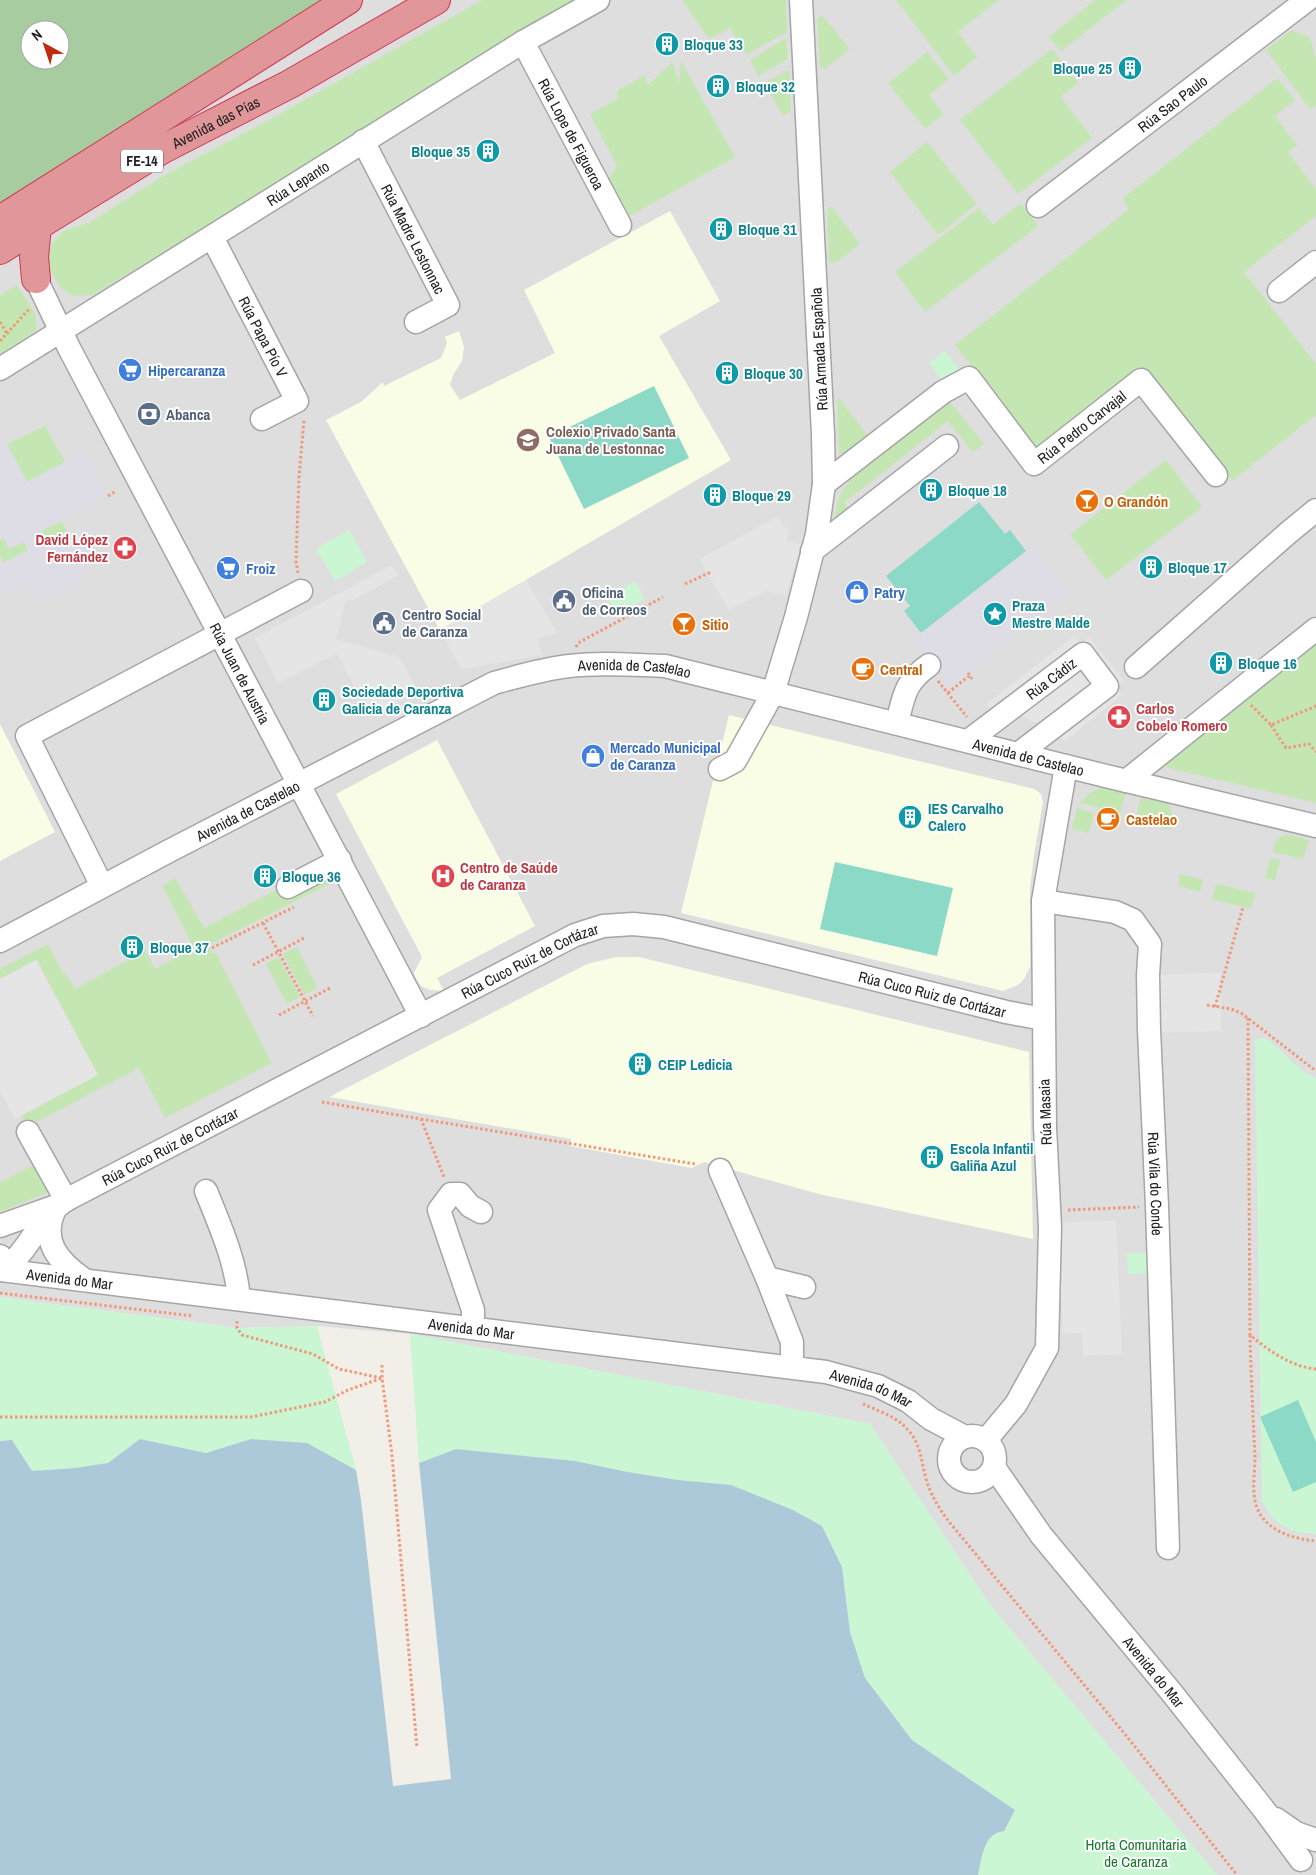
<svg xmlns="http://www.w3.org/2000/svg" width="1316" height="1875" font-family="'Archivo Narrow',sans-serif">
<rect width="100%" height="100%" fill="#f1efe8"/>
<path fill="#dfdede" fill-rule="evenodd" d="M0,0h1316v1875h-99l-228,-271 -119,-180 -460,-90 -93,-8 -80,2 -237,-31zM30,30h30v30h-30z"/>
<path fill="#f9fde5" d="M670,211l50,90 -61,35 72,124 -291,170 -114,-210 35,-18 22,-20 1,4 57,-28 6,-15 -2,-6 14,-6 5,16 -2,14 -9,14 -3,10 10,15 95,-47 -31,-63z
M729,715l305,74 7,5 2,8 -9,53 -4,34v78l-6,12 -6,6 -15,6 -322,-78z
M0,724l55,108 -55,29z
M437,740l98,186 -98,52 7,13 -14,-1 -9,-4 -5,-8 -2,-5 8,-16 -86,-163z
M616,957h23l390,95 4,187 -214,-45 -115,-32 -12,6 -122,-22 1,-7 -242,-42 258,-133z"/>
<path fill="#c4e6b3" d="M482,0h95l-193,119 -292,176 -20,1 -13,-10 -12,-22 4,-19 12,-14 27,-9 73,-46 106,-56z
M682,0h104l1,32 -41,23 -16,-27 -21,11z
M896,0h103l-41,32 19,25 -23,19z
M1095,0h32l-66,51 -12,-14z
M822,15l28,34 -25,20 -5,-2 -3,-48z
M1291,30l19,7 6,22v46l-6,4 -44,-59z
M786,38l2,21 -30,17 -8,-16z
M1052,49l26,34 -17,14 31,41 -74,56 -58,-74z
M927,52l22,27 -20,16 15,19 -19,15 -37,-46z
M681,61l54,96 -105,59 -21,-37 8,-13 -27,-52 27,-15 1,-9 27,-15 3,10 25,-23 6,23z
M789,70l2,41 -8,5 -19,-33z
M1277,78l18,22 -20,16 22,29 -9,7 28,37v27l-72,56 72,92v51l-84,66 -89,-114 -106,82 -82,-104 173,-135 -5,-12z
M927,142l50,62 -39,31 -48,-63z
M1021,203l17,23 -113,86 -30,-40 84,-64 14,17z
M831,206l29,38 -25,19 -6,-1 -2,-53z
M17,285l18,28 2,17 -37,24v-58z
M839,398l29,38 -23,19 -6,-2 -2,-53z
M950,402l34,42 -11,8 -25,-31 -104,82 5,6 -16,14 6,-27 12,-17z
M45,426l20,36 -38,20 -20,-38z
M1166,460l36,47 -96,73 -36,-46z
M61,521l6,10 -21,10 -5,-10z
M4,538l20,3 4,9 -24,13 -4,-7v-16z
M1316,640v163l-156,-37z
M1103,787l23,6 -6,20 -40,-10 11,-11z
M1141,798c25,5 36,1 29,32l-35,-9z
M1077,808l17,5 -5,20 -17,-4z
M1288,834l21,6 -6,19 -30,-7c1,-11 5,-15 15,-18z
M1271,858l9,2 -5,20 -10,-2z
M1180,874l23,6 -3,12 -22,-6z
M175,878l29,50 78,-41 7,12 39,-20 4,4 -124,62 4,8 3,-1 57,111 -107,55 -26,-50 -110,58 -3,-2 -4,-9 75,-40 -60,-115 -37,19v-10l48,-25 15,29 2,-1 10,17 70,-38 10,18 39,-21 -32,-62z
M1216,884l39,9 -4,16 -39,-10z
M297,947l20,41 -13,7 -21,-41z
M279,957l21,40 -13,7 -21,-40z
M36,1163l16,28 -52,21v-29z"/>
<path fill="#a7cca0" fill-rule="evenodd" d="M0,0h322l-322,203zM30,30h30v30h-30z"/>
<path fill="#caf6d4" d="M945,351l17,22 -16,12 -17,-22z
M349,530l18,32 -32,19 -19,-32z
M635,581l10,17 -27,17 -10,-17z
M1259,1038l10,2 33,31 14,8v455c-28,-1 -40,-8 -54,-33l-7,-460z
M1127,1253h27l1,20 -27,1z
M0,1297l237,31 80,-2 39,144 -49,-27 -56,-4 -45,14 -66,-14 -32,24 -33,5 -43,3 -20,-31 -12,1z
M410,1334l460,90 119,180 228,271h-239l8,-34 12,-9 17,-22 -103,-70 -47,-62 -15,-46 -8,-65 -20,-41 -29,-16 -62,-25 -53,-5 -50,-8 -53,-11 -119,-12 -37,14z"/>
<path fill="#8dd9c7" d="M654,386l35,72 -105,51 -35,-72z
M979,502l26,32 5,-4 16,21 -105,82 -17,-22 6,-5 -24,-30z
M835,862l118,26 -16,68 -117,-27z
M1298,1400l18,42v40l-23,10 -33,-75z"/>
<path fill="#e5e5e5" d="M777,517l12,15 -3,10 15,2 -15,51 -20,-4 -37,19 -30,-51z
M392,565l6,10 -46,26 -6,-2 -10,40 63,18 19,34 -49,26 -32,-64 -59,30 -23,-45z
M526,580l31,53 -19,5 4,17 -81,14 -21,-39z
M1074,636l6,7 9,-6 35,44 -9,6 7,8 -57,46 -15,-11 -40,-20 -19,1 -5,-7z
M36,960l62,115 -83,44 -15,-28v-112z
M1220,973l1,58 -71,2 -2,-58z
M1116,1220l6,134 -39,2 -1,-23 -19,1 -5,-111z"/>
<path fill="#dedde6" d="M0,430l27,52 58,-30 23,44 -67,35 6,10 20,-10 4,7 20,-10 9,18 -20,11 10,19 -51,27 -11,-21 -28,15v-41l4,7 24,-13 -4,-8 -15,7 -5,-11 -4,2z
M1032,547l37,47 -121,95 -37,-48z"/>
<path fill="#acc9da" d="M140,1439l66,14 45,-14 56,4 49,27 5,30 32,286 58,-7 -32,-316 37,-14 119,12 53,11 50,8 53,5 62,25 29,16 20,41 8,65 15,46 47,62 103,70 -11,21c-21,2 -22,28 -26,44h-978v-434l12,-1 20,31 43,-3 33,-5z"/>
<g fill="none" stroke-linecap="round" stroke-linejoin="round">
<g stroke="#a5a5a5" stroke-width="25">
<g id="minor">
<path id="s1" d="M523,42l97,183"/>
<path id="s2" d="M363,141l85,164 -32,17"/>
<path id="s3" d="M1038,206l269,-206"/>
<path id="s4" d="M212,237l85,164 -35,18"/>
<path id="s5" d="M36,279l33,69 352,668"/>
<path d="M1279,291l37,-29"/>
<path id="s6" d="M0,369l523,-327 75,-42"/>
<path id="s7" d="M824,484l119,-92 26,-14 65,86 107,-84 75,95"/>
<path d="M812,551l135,-105"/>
<path d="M1136,667l152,-134 28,-23"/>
<path d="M897,723c7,-27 7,-40 32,-58"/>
<path id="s8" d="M968,741l115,-87 24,32 -89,68"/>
<path d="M720,769l15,-8 38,-68 23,-76 21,-83 7,-50 -1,-50 -22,-434"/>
<path d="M1126,781l190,-152"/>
<path d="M102,886l-75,-150 274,-145"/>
<path d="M288,887l52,-27"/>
<path id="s9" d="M1043,901l72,11 18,8 17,24 -2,31 1,55 8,176 11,342"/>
<path id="s10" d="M0,941l171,-91 323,-167c25,-7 49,-14 75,-17 32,-4 64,-1 96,0l445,111 206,49"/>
<path d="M28,1132l38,68"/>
<path d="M720,1170l47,108 25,64v25"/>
<path d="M206,1191c14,35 30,70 33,108"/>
<path d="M55,1209c-15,32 3,52 28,70"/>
<path d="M0,1226l56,-20"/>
<path id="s11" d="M0,1256l3,14c27,-19 34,-51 63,-70l509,-265 28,-9 30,-2 31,3 342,85 37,7"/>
<path id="s12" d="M0,1270l826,102 52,14 30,15 23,18 34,18"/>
<path d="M767,1278l37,9"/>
<path d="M473,1328v-18l-34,-100 12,-16h9l10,12 11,6"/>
<circle cx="972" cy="1459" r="23"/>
<path d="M986,1440l30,-36 31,-56 3,-121 -5,-100 -2,-226 23,-135"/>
<path id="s13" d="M994,1467l47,68 131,158 93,118 36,49"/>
<path d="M1276,1819l20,14 20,7"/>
</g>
</g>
<g stroke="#ce3653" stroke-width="30">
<g id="highway">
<path d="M0,220l348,-220"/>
<path id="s14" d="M0,250l37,-24 126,-77 127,-65 146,-84"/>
<path d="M36,279l-2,-22 3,-31"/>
</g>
</g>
<path stroke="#f0987a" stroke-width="3" stroke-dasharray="2.5 2.5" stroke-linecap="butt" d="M0,322l8,13
M0,341l30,-33
M108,496l8,-5
M298,573l-2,-12 3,-84 5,-57
M685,584l26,-12
M576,647l2,-4 85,-46
M968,673l4,6
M938,681l29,36
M948,693l22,-18
M1251,705l20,20 45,-19
M1271,725l15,23 23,-4 7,8
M263,923l50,93
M212,948l82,-41
M253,965l53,-28
M1207,1005l24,4 10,4 75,58
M1215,1007l28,-100
M279,1015l53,-28
M1248,1018l2,317c18,15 41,32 66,34
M322,1102l99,17 23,58
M421,1119l274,45
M1068,1210l71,-3
M0,1293l193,23
M237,1321v7l5,7 71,19 26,15 42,9
M1250,1335c1,41 3,82 5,122 0,18 -5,41 5,57 12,19 35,25 56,27
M382,1365v13l10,77 25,293
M863,1404c14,6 34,13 44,25 14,14 14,32 19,50 5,17 14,31 24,44l174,210 113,142
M0,1417h251l74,-15 23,-12 34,-12"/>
<use href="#minor" stroke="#fff" stroke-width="22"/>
<use href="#highway" stroke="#e1979a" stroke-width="28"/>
</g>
<defs>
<g id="building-disc" transform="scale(1.25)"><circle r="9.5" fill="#0f9aa8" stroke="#fff"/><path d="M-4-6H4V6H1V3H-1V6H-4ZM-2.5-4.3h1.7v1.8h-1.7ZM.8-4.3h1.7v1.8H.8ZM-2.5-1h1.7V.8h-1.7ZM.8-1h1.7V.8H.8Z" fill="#fff"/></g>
<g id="supermarket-disc" transform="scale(1.25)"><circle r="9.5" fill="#3f7fe0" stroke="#fff"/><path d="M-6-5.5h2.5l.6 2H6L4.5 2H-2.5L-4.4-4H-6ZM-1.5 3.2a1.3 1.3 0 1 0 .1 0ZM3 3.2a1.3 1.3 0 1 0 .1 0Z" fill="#fff"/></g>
<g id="bank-disc" transform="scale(1.25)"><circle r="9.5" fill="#5c6f8a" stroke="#fff"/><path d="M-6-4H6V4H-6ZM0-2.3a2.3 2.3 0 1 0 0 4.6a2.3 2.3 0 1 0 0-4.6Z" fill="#fff"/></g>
<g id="school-disc" transform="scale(1.25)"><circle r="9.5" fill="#8d6e63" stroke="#fff"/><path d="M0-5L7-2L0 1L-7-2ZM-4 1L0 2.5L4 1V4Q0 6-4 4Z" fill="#fff"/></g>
<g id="bar-disc" transform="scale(1.25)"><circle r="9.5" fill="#e8710a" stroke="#fff"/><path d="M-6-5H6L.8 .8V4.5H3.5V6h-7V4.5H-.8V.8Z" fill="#fff"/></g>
<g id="pharmacy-disc" transform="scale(1.25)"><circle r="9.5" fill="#e0444e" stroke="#fff"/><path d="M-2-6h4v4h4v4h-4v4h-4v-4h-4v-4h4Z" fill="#fff"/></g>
<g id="shop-disc" transform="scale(1.25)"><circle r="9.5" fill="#3f7fe0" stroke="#fff"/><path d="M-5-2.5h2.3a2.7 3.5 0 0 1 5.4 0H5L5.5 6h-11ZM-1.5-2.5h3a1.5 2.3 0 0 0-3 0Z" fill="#fff"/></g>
<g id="civic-disc" transform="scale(1.25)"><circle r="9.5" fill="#5c6f8a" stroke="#fff"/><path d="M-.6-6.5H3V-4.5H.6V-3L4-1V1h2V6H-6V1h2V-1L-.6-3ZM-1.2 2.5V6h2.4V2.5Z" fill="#fff"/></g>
<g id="sight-disc" transform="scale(1.25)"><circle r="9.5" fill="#0f9aa8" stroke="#fff"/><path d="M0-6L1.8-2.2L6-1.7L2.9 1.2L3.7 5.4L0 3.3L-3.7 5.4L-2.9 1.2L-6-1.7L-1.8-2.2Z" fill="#fff"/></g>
<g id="cafe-disc" transform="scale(1.25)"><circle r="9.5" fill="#e8710a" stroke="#fff"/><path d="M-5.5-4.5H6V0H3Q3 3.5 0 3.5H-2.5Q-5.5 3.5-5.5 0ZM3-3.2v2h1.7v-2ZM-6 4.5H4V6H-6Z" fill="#fff"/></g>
<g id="hospital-disc" transform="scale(1.25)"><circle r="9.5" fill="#e0444e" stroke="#fff"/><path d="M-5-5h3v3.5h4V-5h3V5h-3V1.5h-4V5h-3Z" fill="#fff"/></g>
</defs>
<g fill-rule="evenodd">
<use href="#building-disc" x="667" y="44"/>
<use href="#building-disc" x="1130" y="68"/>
<use href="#building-disc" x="718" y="86"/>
<use href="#building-disc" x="488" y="151"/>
<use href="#building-disc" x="721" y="229"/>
<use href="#supermarket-disc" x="130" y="370"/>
<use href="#building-disc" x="727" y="373"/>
<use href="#bank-disc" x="149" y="414"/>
<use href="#school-disc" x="528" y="440"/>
<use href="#building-disc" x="931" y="490"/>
<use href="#building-disc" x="715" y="495"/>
<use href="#bar-disc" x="1087" y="501"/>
<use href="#pharmacy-disc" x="125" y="548"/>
<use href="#building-disc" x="1151" y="567"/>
<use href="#supermarket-disc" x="228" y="568"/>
<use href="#shop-disc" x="857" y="592"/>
<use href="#civic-disc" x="564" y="601"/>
<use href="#sight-disc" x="995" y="614"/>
<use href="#civic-disc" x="384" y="623"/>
<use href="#bar-disc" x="684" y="624"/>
<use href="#building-disc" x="1221" y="663"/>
<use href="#cafe-disc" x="863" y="669"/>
<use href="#building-disc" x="324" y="700"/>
<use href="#pharmacy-disc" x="1119" y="717"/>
<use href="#shop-disc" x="593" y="756"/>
<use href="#building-disc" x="910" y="817"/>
<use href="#cafe-disc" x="1108" y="819"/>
<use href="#building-disc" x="265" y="876"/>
<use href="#hospital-disc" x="443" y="876"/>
<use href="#building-disc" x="132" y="947"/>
<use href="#building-disc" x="640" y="1064"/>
<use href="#building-disc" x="932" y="1157"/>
</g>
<g text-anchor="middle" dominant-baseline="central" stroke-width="4" stroke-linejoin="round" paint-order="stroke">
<rect fill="#fff" stroke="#646464" stroke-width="1" x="121" y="149.5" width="42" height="23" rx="4"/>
<g font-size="14" font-weight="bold" fill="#212121">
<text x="142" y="161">FE-14</text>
</g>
<g font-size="15" font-weight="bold" fill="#0d838f" stroke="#fff" text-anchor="start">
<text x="684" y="44">Bloque 33</text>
<text x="1112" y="68" text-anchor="end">Bloque 25</text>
<text x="736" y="86">Bloque 32</text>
<text x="470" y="151" text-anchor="end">Bloque 35</text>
<text x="738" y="229">Bloque 31</text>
<text x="744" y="373">Bloque 30</text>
<text x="948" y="490">Bloque 18</text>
<text x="732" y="495">Bloque 29</text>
<text x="1168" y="567">Bloque 17</text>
<text x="1012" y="605">Praza<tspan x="1012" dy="17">Mestre Malde</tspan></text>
<text x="1238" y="663">Bloque 16</text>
<text x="342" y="691">Sociedade Deportiva<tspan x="342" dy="17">Galicia de Caranza</tspan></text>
<text x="928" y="808">IES Carvalho<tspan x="928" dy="17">Calero</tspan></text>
<text x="282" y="876">Bloque 36</text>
<text x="150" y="947">Bloque 37</text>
<text x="658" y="1064">CEIP Ledicia</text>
<text x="950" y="1148">Escola Infantil<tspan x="950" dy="17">Galiña Azul</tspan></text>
</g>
<g font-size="15" fill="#212121" stroke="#fff">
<text stroke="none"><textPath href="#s3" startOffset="169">Rúa Sao Paulo</textPath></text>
<text stroke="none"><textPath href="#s14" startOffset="251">Avenida das Pías</textPath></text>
<text stroke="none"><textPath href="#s1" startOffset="104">Rúa Lope de Figueroa</textPath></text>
<text stroke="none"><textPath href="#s6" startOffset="351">Rúa Lepanto</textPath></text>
<text stroke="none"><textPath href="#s2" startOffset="110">Rúa Madre Lestonnac</textPath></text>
<text stroke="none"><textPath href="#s4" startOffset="112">Rúa Papa Pío V</textPath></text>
<text transform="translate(819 349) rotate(-93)">Rúa Armada Española</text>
<text stroke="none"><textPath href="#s7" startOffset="348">Rúa Pedro Carvajal</textPath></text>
<text stroke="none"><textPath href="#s10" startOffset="700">Avenida de Castelao</textPath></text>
<text stroke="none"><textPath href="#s5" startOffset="444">Rúa Juan de Austria</textPath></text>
<text stroke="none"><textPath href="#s8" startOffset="104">Rúa Cádiz</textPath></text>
<text stroke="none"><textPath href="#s10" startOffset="1105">Avenida de Castelao</textPath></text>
<text stroke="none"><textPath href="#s10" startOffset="280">Avenida de Castelao</textPath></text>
<text stroke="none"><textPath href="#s11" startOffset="631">Rúa Cuco Ruiz de Cortázar</textPath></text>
<text stroke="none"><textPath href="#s11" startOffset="1050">Rúa Cuco Ruiz de Cortázar</textPath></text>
<text transform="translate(1045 1112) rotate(-92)">Rúa Masaia</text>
<text stroke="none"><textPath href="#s11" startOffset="226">Rúa Cuco Ruiz de Cortázar</textPath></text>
<text stroke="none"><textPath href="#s9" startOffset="362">Rúa Vila do Conde</textPath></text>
<text stroke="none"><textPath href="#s12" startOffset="70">Avenida do Mar</textPath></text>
<text stroke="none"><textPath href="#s12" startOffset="475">Avenida do Mar</textPath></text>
<text stroke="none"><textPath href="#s12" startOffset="880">Avenida do Mar</textPath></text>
<text stroke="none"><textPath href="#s13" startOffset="260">Avenida do Mar</textPath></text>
</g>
<g font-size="15" font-weight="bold" fill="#366cbe" stroke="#fff" text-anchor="start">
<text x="148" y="370">Hipercaranza</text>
<text x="246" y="568">Froiz</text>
<text x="874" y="592">Patry</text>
<text x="610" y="747">Mercado Municipal<tspan x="610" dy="17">de Caranza</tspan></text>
</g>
<g font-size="15" font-weight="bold" fill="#4e5e75" stroke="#fff" text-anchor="start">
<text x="166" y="414">Abanca</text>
<text x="582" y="592">Oficina<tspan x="582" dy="17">de Correos</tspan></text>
<text x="402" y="614">Centro Social<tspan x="402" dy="17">de Caranza</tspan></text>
</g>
<g font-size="15" font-weight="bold" fill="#785e54" stroke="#fff" text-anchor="start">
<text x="546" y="431">Colexio Privado Santa<tspan x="546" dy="17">Juana de Lestonnac</tspan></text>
</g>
<g font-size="15" font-weight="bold" fill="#c56008" stroke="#fff" text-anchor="start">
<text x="1104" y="501">O Grandón</text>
<text x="702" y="624">Sitio</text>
<text x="880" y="669">Central</text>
<text x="1126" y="819">Castelao</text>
</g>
<g font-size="15" font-weight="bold" fill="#be3a42" stroke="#fff" text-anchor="start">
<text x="108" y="539" text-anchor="end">David López<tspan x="108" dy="17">Fernández</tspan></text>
<text x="1136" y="708">Carlos<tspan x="1136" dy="17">Cobelo Romero</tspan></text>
<text x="460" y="867">Centro de Saúde<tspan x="460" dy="17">de Caranza</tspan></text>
</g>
<g font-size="15" fill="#15792c" stroke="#fff">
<text x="1136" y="1844">Horta Comunitaria<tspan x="1136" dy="17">de Caranza</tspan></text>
</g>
</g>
<g transform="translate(45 45) rotate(320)"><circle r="24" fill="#ffffff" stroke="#a6a6a6"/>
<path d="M0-4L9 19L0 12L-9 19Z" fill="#c22a10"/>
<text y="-8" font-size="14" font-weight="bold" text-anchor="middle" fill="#212121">N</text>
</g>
</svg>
